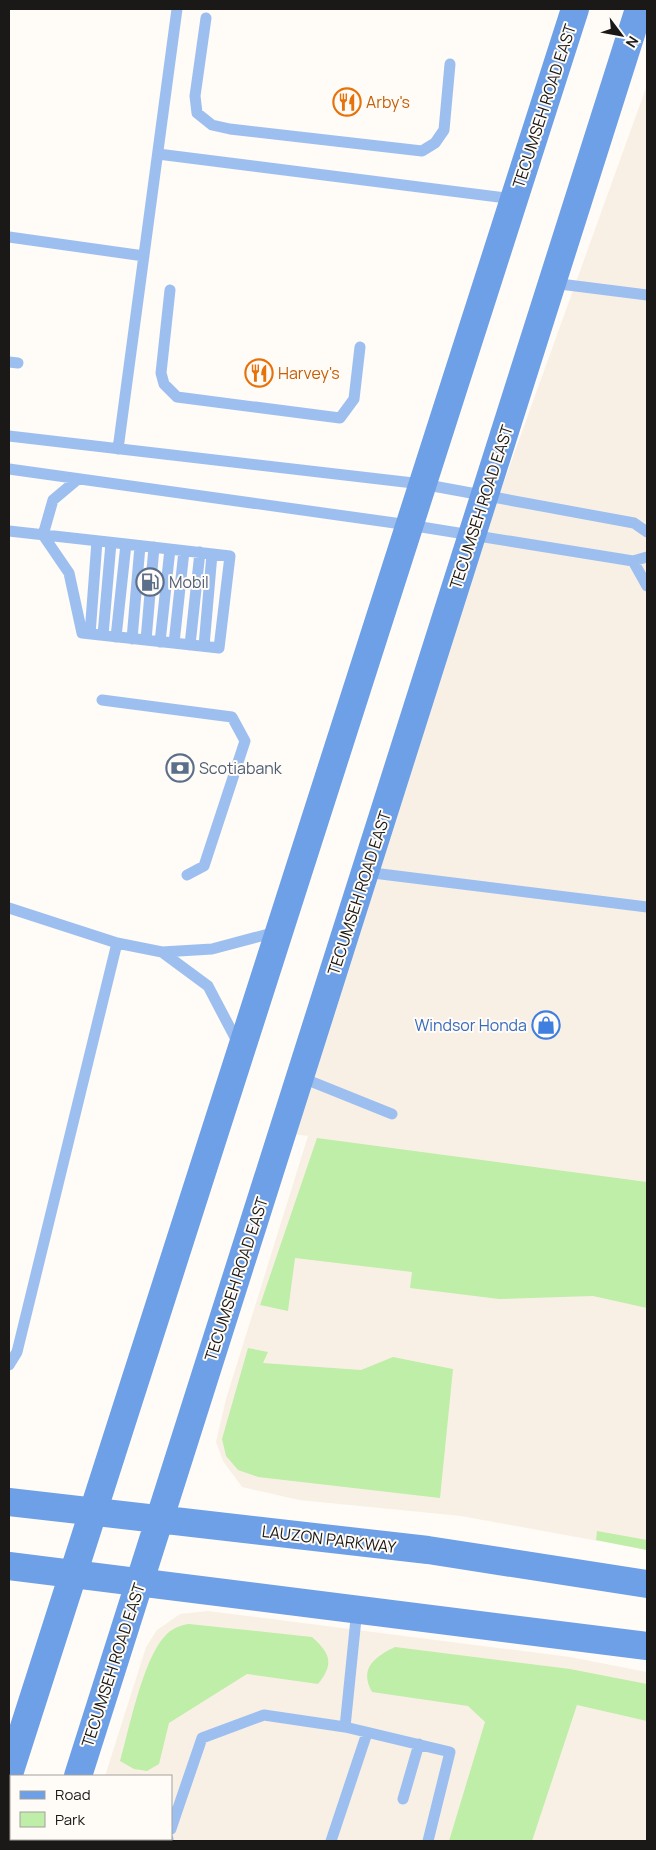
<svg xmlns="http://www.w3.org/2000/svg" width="656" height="1850" font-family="Manrope,sans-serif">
<rect width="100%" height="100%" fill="#fffbf7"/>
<path fill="#f9f0e5" d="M647,85v1465l-186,-34 -162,-16 -57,-13 -19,-26 -7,-19 10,-43 82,-263 -38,-5z
M208,1611l362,46 77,15v169h-562l1,-2h85v-63h-66l41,-129 11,-17 23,-16z"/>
<path fill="#beeea8" d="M317,1138l330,44v126l-54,-12 -94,3 -89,-11 2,-16 -117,-14 -7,53 -28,-6z
M248,1348l20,4 -5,11 98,7 32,-13 60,12 -13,129 -182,-21 -20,-7 -12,-14 -4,-17z
M597,1531l50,9v10l-51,-10z
M189,1624l123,13c19,17 22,27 6,47l-71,-10 -78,49 -10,41 -12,7 -13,-2 -14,-8c9,-32 23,-102 45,-125 6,-7 15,-11 24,-12z
M395,1647l175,22 77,15v37l-70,-16 -45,136h-83l36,-119 -17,-16 -96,-14c-13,-23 2,-35 23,-45z"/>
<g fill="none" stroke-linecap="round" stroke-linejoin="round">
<path stroke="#9dbfef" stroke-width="11" d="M206,18l-11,78 2,17 15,12 18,4 192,22 13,-8 9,-13 6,-66
M158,154l356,45
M9,237l135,19
M552,283l95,12
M170,290l-9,83 3,11 13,13 163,21 14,-19 6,-52
M9,362l9,1
M9,436l413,48 212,39 13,9
M118,449l59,-440
M9,469l400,56 224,36 14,-4
M9,531c39,4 78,9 117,13l104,12 -11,92 -137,-15 -13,-60 -26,-38 10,-35 25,-21
M633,561l14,25
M90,634l7,-93
M103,635l8,-92
M116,637l10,-93
M132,639l8,-93
M146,640l8,-93
M160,642l10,-93
M174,643l10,-92
M190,645l10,-93
M204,646l8,-92
M102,700l130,17 13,24 -41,125 -17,9
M365,872l282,35
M9,908l108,35 45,9 50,-3 64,-17
M162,952l46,34 31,59
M300,1077l92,37
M9,1365l8,-13 100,-409
M357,1609l-12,118 105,25 -22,89
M403,1799l16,-55
M171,1812l5,2 26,-76 62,-23 81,12
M171,1829l5,-15
M168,1841v-2
M331,1841l36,-108"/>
<path stroke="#6da0e6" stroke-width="28" d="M9,1502l419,48 219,34
M9,1566l638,80
M9,1774l566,-1765
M78,1776l561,-1767
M57,1841l1,-2"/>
</g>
<defs>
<g id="restaurant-ring" transform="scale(1.4375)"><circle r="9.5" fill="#fffbf7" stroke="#e8710a" stroke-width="1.5"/><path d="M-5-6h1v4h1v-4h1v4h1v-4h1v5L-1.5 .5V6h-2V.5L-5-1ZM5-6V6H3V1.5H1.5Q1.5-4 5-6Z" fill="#e8710a"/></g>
<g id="fuel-ring" transform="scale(1.4375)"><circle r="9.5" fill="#fffbf7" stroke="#5c6f8a" stroke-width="1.5"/><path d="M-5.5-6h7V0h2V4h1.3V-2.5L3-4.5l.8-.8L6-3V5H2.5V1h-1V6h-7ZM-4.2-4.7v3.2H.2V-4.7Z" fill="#5c6f8a"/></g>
<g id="bank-ring" transform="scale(1.4375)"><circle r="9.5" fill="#fffbf7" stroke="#5c6f8a" stroke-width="1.5"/><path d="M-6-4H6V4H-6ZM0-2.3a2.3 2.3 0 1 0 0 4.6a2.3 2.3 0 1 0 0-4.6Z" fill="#5c6f8a"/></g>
<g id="shop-ring" transform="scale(1.4375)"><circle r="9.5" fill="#fffbf7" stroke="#3f7fe0" stroke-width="1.5"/><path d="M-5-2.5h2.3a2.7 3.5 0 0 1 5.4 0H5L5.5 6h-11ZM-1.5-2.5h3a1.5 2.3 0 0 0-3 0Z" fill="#3f7fe0"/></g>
</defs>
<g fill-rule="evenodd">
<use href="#restaurant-ring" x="347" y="102"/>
<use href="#restaurant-ring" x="259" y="373"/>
<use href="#fuel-ring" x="150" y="582"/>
<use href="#bank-ring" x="180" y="768"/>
<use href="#shop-ring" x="546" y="1025"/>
</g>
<g text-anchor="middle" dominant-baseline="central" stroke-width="4" stroke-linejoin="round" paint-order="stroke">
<g font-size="16" fill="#c56008" stroke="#fffbf7" text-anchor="start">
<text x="366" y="102">Arby's</text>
<text x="278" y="373">Harvey's</text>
</g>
<g font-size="16" fill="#1a1917" stroke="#fffbf7">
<text transform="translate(544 106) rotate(-72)">TECUMSEH ROAD EAST</text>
<text transform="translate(481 507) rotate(-72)">TECUMSEH ROAD EAST</text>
<text transform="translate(359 893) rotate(-72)">TECUMSEH ROAD EAST</text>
<text transform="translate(236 1279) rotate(-72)">TECUMSEH ROAD EAST</text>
<text transform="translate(329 1539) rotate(7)">LAUZON PARKWAY</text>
<text transform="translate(113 1665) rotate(-72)">TECUMSEH ROAD EAST</text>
</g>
<g font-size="16" fill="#4e5e75" stroke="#fffbf7" text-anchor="start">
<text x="169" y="582">Mobil</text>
<text x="199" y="768">Scotiabank</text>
</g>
<g font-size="16" fill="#366cbe" stroke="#fffbf7" text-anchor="end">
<text x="527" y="1025">Windsor Honda</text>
</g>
</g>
<rect width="656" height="1850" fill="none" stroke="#1a1917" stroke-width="20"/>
<rect x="10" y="1775" width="162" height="65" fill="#fffbf7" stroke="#a3a19d"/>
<rect x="20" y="1791" width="25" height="8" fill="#6da0e6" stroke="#a3a19d"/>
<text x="55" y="1800" font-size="15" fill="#1a1917">Road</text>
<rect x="20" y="1812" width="25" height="15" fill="#beeea8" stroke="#a3a19d"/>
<text x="55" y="1825" font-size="15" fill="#1a1917">Park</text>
<g transform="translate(621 35) rotate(122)" stroke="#fffbf7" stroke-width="4" paint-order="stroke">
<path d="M0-4L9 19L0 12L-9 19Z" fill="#1a1917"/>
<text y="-8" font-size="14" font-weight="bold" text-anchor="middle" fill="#1a1917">N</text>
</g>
</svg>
